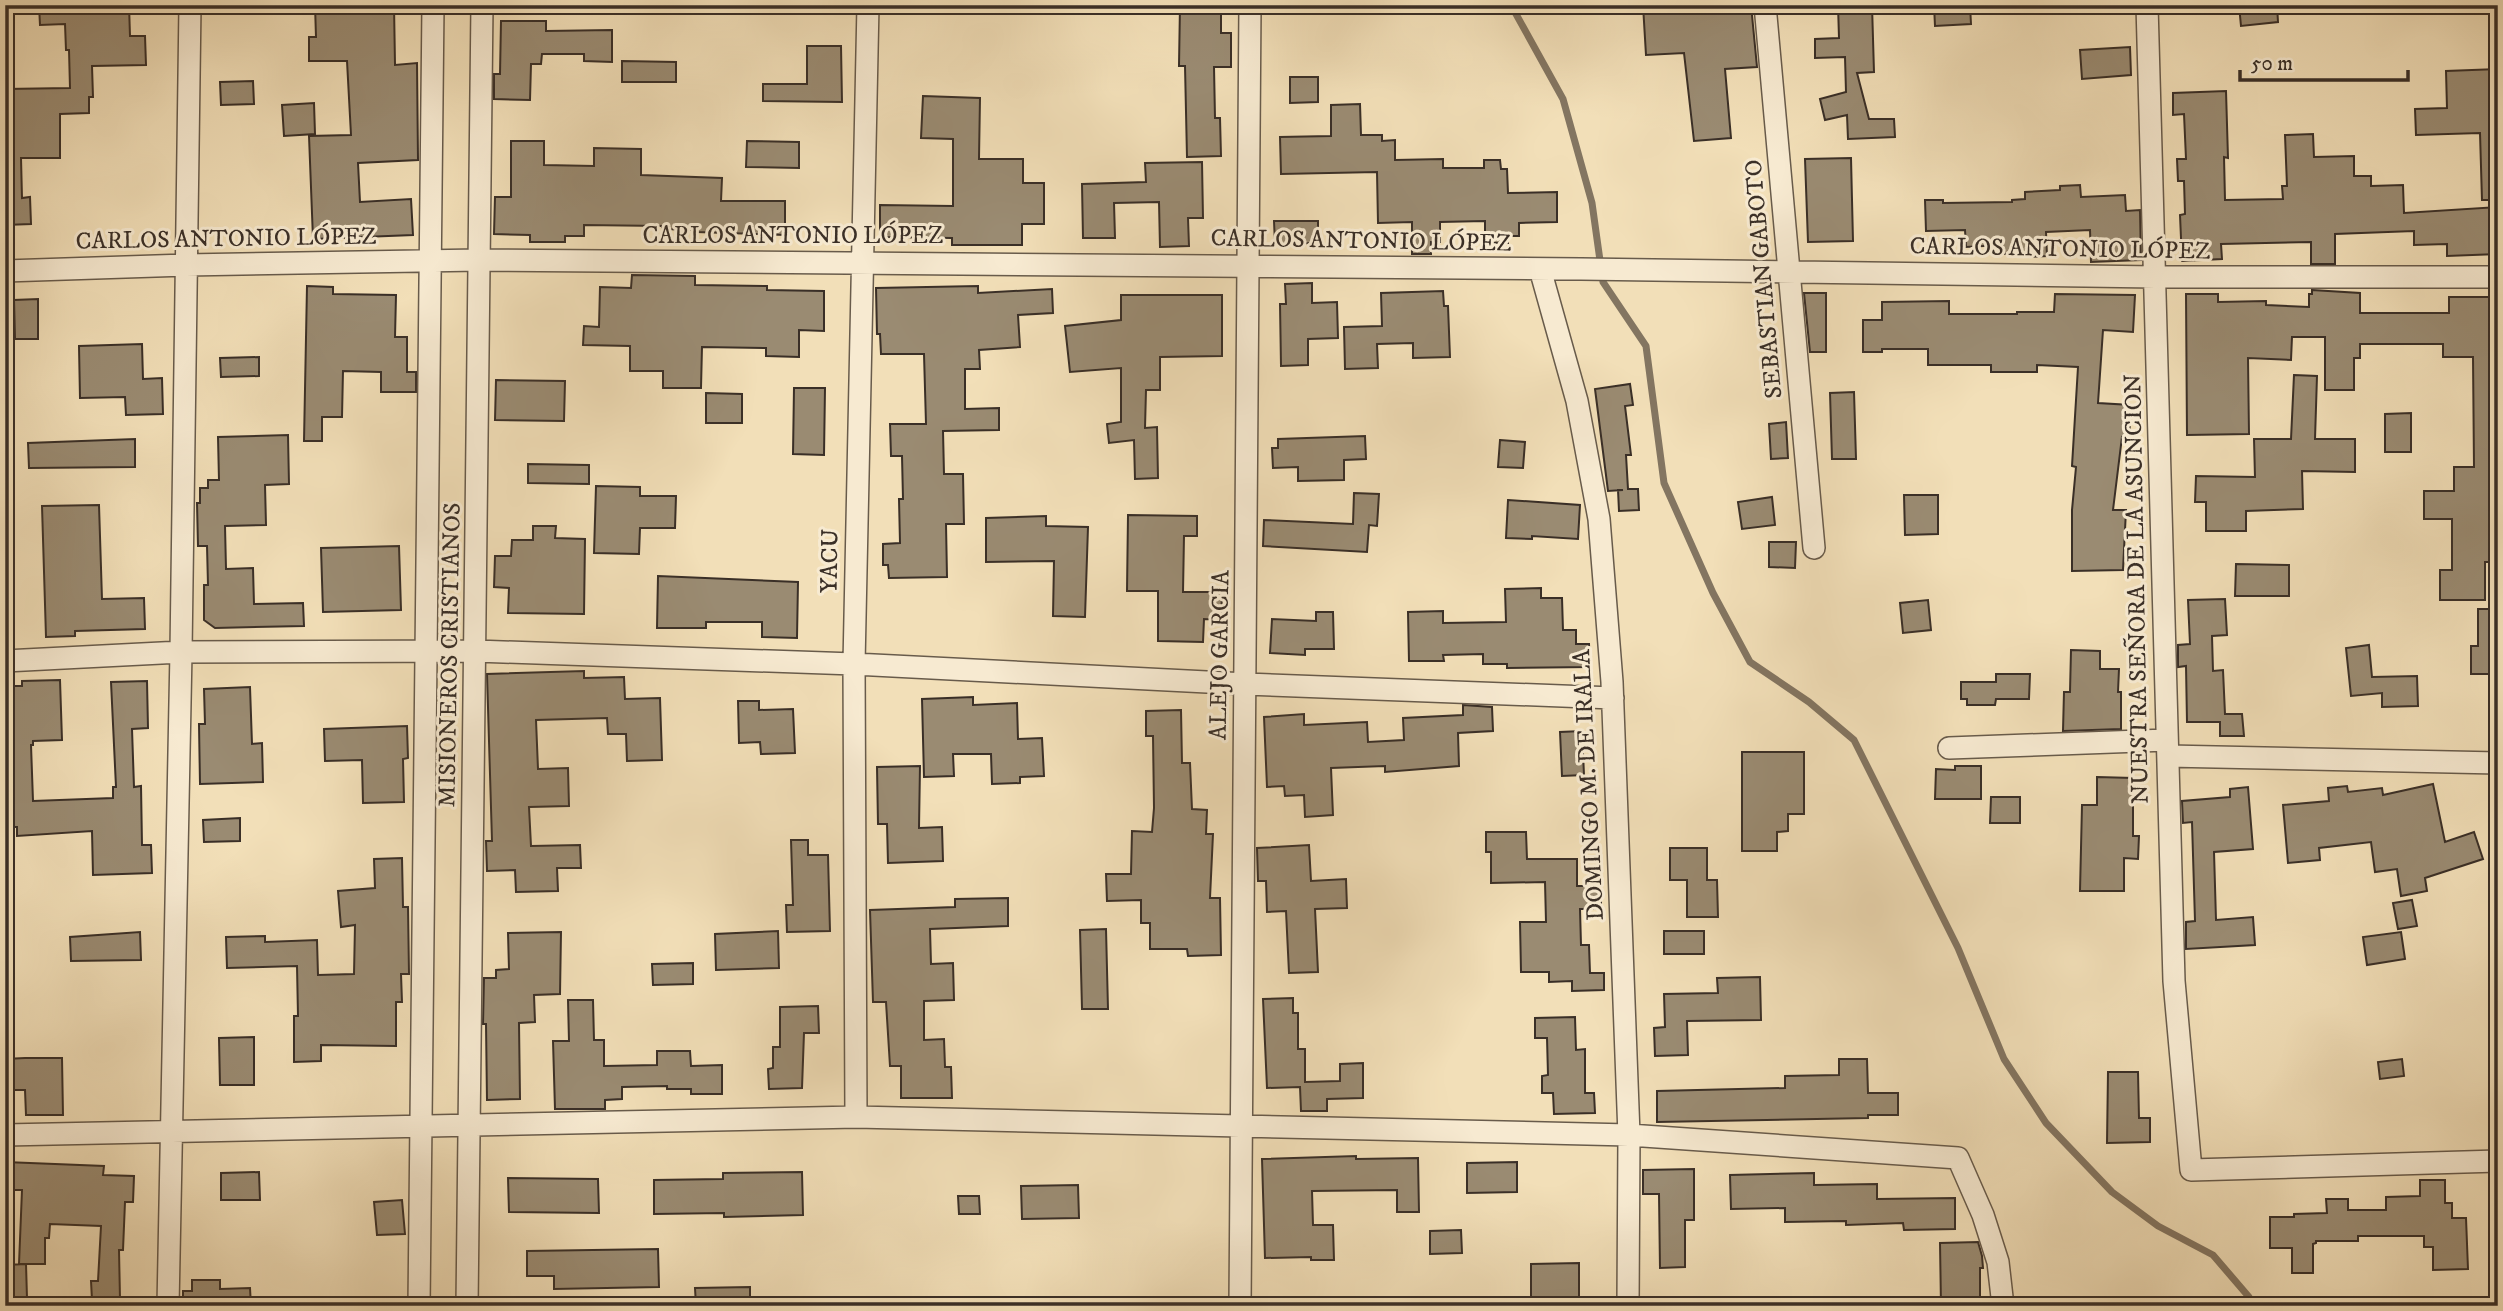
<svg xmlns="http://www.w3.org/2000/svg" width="2503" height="1311" font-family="'IM FELL DW Pica',serif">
<rect width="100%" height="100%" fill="#f2dfb8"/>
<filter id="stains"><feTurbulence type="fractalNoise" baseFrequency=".00286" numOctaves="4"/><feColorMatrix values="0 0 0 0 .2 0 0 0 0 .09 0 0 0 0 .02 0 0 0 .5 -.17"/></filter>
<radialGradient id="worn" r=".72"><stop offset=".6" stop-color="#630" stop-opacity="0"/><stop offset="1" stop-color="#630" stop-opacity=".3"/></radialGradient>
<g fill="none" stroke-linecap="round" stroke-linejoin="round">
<path stroke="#837561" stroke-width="7" d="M1511,5l52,94 29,104 11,79 43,64 18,137 49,110 37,69 59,40 45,38 104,208 46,111 42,64 66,69 46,34 55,29 36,42 2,9"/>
</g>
<path fill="#9a8b72" stroke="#3a2f27" stroke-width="2" d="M39,5h90l1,31h15l1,29 -54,1 1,31h-4v16l-29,1v44h-39l1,40 8,-1 1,27 -26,1v-136l65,-1 -1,-38h-3l-1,-26 -25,1z
M315,5h79l1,60 22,-2 1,97 -60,3 2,39 51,-3 2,36 -100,4 -4,-103 42,-1 -4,-74h-38v-24h7z
M1180,5h41v28h10v34h-17l1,51h5l1,38 -34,1 -2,-91h-6z
M1643,5h108l6,62 -32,2 6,69 -37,3 -10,-88 -38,2z
M1838,5h34l2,67 -17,1 12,46h25l1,18 -47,2 -1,-24 -22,5 -5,-21 26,-7 -1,-35 -30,1v-19l24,-1z
M1934,5h36l1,19 -36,2z
M2239,5h38l1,17 -37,4z
M501,21h45v10l66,-1v32l-28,-1v-7h-42l-1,10h-10l-1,36 -36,-1v-25h6z
M807,46h34l1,56 -79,-1v-17h44z
M2130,47l1,28 -49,4 -2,-29z
M622,61l54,1v20h-54z
M2498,69v131h-16l-2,-67 -64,2 -1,-26 32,-1 -1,-37z
M1290,77h28v25l-28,1z
M253,81l1,23 -33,1 -1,-23z
M2226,91l2,67 -4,-1 1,43 58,-1 -1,-13h5l-2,-51 28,-1 1,23 40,-1v20h17v10l32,-1 1,28 94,-6v47l-51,2v-12l-33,1v-14l-79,3v30h-24v-22l-90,2 1,15 -40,2 -2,-46 5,-1 -1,-33h-6l-1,-22h9l-2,-45 -11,1v-22z
M923,96l57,2 -1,61h44v24h21v41h-22v21h-70v-7l-72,-1v-32l73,1v-67l-32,-1z
M314,103l1,31 -31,2 -2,-31z
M1360,104l1,31h21v6l13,-1v20l48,-1v9h41v-8h16l1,9h6l1,24 49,-1v30l-38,1v13h-11v7h-23v-22l-45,1v20h-9v12h-19v-32l-34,1 -1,-51 -96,2 -1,-37 51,-1v-31z
M511,141h33v24l50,1v-18l47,1v26l81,3 -1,23h64v34l-88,-3v-2l-35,-1v-3l-78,-1v11h-19v6h-35v-7l-36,-1 1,-37h16z
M747,141l52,1v26l-53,-1z
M1851,158l2,83 -45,1 -3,-83z
M1202,162l1,56h-15l1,28 -29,1 -1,-45 -45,1 1,35h-32l-1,-54 64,-2 -1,-19z
M2080,185l1,12 44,-2 1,16 14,-1 1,50 -50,2 -1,-32 -44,2 1,24 -20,1v-4l-24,1v-9l-37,2 -1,-17 -39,1 -1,-31h18v3l69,-1v-2l13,-1v-7l35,-2v-4z
M1274,221h44v22l-43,1z
M632,275l63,1v9l72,1v4l57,1v40l-25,-1v27l-33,-1v-8l-64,-1 -1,41h-38v-17h-33v-25l-47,-1 1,-19 15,1 1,-40 31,1z
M1312,283v20l25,-1 1,36 -30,1v26l-27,1 -1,-62h6l-1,-20z
M307,286l26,1v7l63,1 -1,42h12v35h9v20h-35v-20l-38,-1 -1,46h-20v24h-18z
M978,286v7l74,-4 1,24 -35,2 2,32 -41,3 1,19h-15v40l34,-1v22l-56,1 1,43h19l1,50h-18l1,53 -58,1 -1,-13h-5v-21l17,-1 -1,-44h4l-1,-43h-11l-1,-32h36l-2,-70h-43l-1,-20h-3l-1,-46z
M2312,290l48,3v20h89v-16h49v265h-13v38h-45v-30h12v-51h-28v-28h30v-24h20l-1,-110h-30v-13h-83v14h-6v32h-29v-53h-33l-1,23 -43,-2 1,76 -62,1 -1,-141h32v8l48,-1v4l43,2v-13h3z
M1443,291l1,15h4l2,51 -37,1v-15l-36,1 1,24 -33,1 -1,-42 38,-1 -1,-33z
M1804,293h22v59h-16z
M2055,294l80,1 -2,37 -30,-2 -5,73 33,2 -2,33 -7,-1 -9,73h13l-3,60 -51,1v-61l4,-43 -4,-1 6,-99 -41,-2v7h-46v-7h-63v-16h-46v3h-19v-32h19v-18l67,-1v13h68v-2h37z
M1121,295h101v61l-62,1v33h-14l-1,38 12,-1 1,51 -23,1 -1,-39 -25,3 -2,-19 14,-2v-54l-51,4 -5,-46 56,-6z
M38,299v40h-23l-1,-39z
M142,344l1,35 19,-1 1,36 -37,1 -1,-18 -45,1 -1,-52z
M259,357v19l-38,1 -1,-19z
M2294,375l23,1 -2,63h40v33l-53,-1 1,38 -57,2v20h-40v-29h-11l1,-26 59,1 -1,-38h37z
M496,380l69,1 -1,40 -69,-1z
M1630,384l3,21 -8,1 6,49h-5l2,34h10l1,21 -20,1 -1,-21h5l-15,1 -13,-102z
M794,388h31l-1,67 -31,-1z
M1854,392l2,67h-24l-2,-66z
M706,393l36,1v29h-36z
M2411,413v39h-26v-38z
M1786,422l2,36 -17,1 -2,-35z
M288,435l1,49 -24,1 1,40 -41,1 1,43 27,-1 1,36 49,-1 1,23 -89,2 -11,-8v-35h4l-1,-39h-9l-1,-43h3v-15h8v-8h11l-1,-43z
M1365,436l1,23 -22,1v20l-46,1v-14l-25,1 -1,-20h6v-9z
M135,439v28l-106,1 -1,-25z
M1500,440l25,2 -2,26 -25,-1z
M528,464l61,1v19l-61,-1z
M596,486l44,1v9h36l-1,32h-35l-1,26 -45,-1z
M1354,493l25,1 -2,32 -8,-1 -2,27 -104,-6 1,-26 89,4z
M1904,495h34v39l-33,1z
M1772,497l3,28 -33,4 -4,-27z
M1508,500l72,5 -2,34 -46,-3v3l-26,-1z
M99,505l3,94 42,-1 1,31 -70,2v5l-29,1 -4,-131z
M1128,515l69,1v20h-13l-1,56h39l-1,28 -17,-1 -1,23 -45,-1v-50h-31z
M1046,516v10l42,1 -3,90 -32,-1 1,-55 -68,1v-44z
M533,526h23l-1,12 30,1 -1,75 -76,-1 1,-25 -15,-1 1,-31h16l1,-16h21z
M1769,542h27l-1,26 -26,-1z
M399,546l2,64 -78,2 -2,-64z
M2236,564l53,1v31h-54z
M658,576l140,6 -1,56 -35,-1v-15h-56v6h-49z
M1541,588v10h21l1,32h13v14h13l1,23 -83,1v-4h-24v-10l-40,1 1,6h-35l-1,-49 35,-1v12l63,-1 -1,-33z
M2225,599l2,36 -15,1 1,35 10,-1 2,44h17l2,22h-24v-14h-33l-1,-56 -8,1v-22l12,-1 -2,-44z
M1928,600l3,30 -28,3 -3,-30z
M2478,609h20v65h-27v-28h7z
M1316,612h17l1,37h-29v6l-35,-2 2,-34 44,2z
M2369,645l3,32 45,-1 1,30 -36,1v-14l-31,3 -5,-48z
M2071,650l29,1v18h19l-1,23h3v37l-58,2 1,-39h6z
M584,671v7l40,-1 1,22 35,-1 2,62 -35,1 -1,-27h-18l-1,-16 -71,2 2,49 30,-1 1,38 -40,1 2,39 49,-1 1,23h-24l1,23 -42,1 -1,-22 -28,1 -1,-30h6l-5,-167z
M1996,674h34l-1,25h-33l-1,6h-28v-6h-6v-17h35z
M60,680l2,60 -29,1v4h-2l2,56 80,-3v-11h3l-5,-105 36,-1 1,47 -16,1 2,58 7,-1 1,59h9l1,28 -59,2 -1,-44 -75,5v-9h-12v-141h17v-5z
M250,687l2,57 10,-1 1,39 -63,2 -1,-60h6l-1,-35z
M973,697v8l44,-2 1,36 24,-1 2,38 -24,1v6l-28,1 -1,-30h-38l1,22 -30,1 -2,-78z
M738,701h21v9l34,-1 2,44 -34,1 -1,-12 -21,1z
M1463,705l29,2 1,24 -35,2 1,33 -74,6v-6l-54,2 2,47 -28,2 -1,-22 -19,1 -1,-10 -17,1 -3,-70 40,-3v11l63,-3 1,20 36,-2 -1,-22 60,-3z
M1181,710l1,53h8l2,46 15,1 -1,24h7l-3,64h10l1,57 -33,1 -1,-7h-37v-26h-9v-23l-34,1 -1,-27h25l1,-43 20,1 2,-24 -1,-72h-7v-25z
M407,726l1,32 -5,1 1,43 -41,1 -1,-43 -37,1 -1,-32z
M1582,731l2,44 -22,1 -2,-44z
M1742,752h62v62h-16v17l-11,1v19h-35z
M920,766l-1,62 23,-1 1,34 -55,2 -1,-39h-9l-1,-57z
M1955,766h26v33h-46l1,-30 19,1z
M2097,777l36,1v58h6l-1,23 -14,-1v33h-44l2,-86h15z
M2433,784l12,58 29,-10 9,27 -58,19 2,13 -26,5 -4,-27 -22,3 -4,-30 -52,6 1,12 -32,3 -5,-58 46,-4 -1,-13 19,-2 1,6 34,-4 1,7z
M2248,787l5,62 -39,3 2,68 37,-3 2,28 -69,4v-27l9,-1 -3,-99 -9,1 -1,-22 48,-4v-8z
M1991,797h29v26h-30z
M240,818v23l-36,1 -1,-22z
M1486,832h40l1,27h50v27h24v23h-21l1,36h8l1,28h14v17l-32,1v-10l-23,1v-10h-28l-1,-50h26l-1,-40 -54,1v-31h-5z
M791,840h17v15h20l2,76 -43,1 -1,-27h7z
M1309,845l2,36 35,-2 1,29 -32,1 3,63 -29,1 -3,-62 -19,1 -1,-31h-8l-1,-33z
M1670,848h37v32h10l1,37h-31v-37h-17z
M402,858l1,49h5l1,67h-8l1,28h-6v44l-75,-1v16l-27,1v-46h4l-1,-50 -70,2 -1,-31 39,-1v6l52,-2 1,35 36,-1 1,-49 -14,2 -3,-36 37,-3 -1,-29z
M1008,898v28l-78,3 1,35 22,-1 1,37 -30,1v39l20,-1 1,28h6l1,31h-51v-32h-11l-4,-64h-13l-3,-92 85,-3v-8z
M2412,900l5,26 -19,3 -5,-26z
M1106,929l2,80h-26l-2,-79z
M778,931l1,37 -63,2 -1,-36z
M1664,931h40v23h-40z
M140,932l1,28 -70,1 -1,-24z
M561,932l-1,62 -26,1 1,27 -16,1 1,76 -33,1 -1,-76h-3l1,-46h12v-8l13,-1 -1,-36z
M2401,932l4,27 -38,6 -4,-28z
M693,963v21l-40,1 -1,-21z
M1760,977l1,43 -74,1 1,34 -33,1 -1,-28 11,-1 -1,-33 54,-1 -1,-15z
M1293,998v15h5v36h7v33l35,-1v-17l23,-1v35l-36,1v12h-26l-1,-24 -33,1 -4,-89z
M568,1000h25l1,40h10v26l53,-1v-14h33l1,15 31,-1v29h-31v-5h-24v-3l-45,1v12l-17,1v9h-50l-2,-68h16z
M818,1006l1,27h-15l-2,55 -33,1 -1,-20 5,-1v-21h7v-40z
M1575,1017l1,33 9,-1v44h9l1,20 -41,1 -1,-21h-11v-17l6,-1 -1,-37h-12v-20z
M254,1037v48h-34l-1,-47z
M25,1058h37l1,57h-37l-1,-25h-20v-31z
M1839,1059h28l1,34h30v22h-30v3l-211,4v-31l128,-3v-12l54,-1z
M2402,1059l2,17 -24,3 -2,-17z
M2108,1072h30l1,46h11v24l-43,1z
M1356,1156v3l62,-1 1,54h-22v-22l-85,1 1,34h20l1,35h-23v-3l-46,1 -3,-99z
M5,1162l99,4 -1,9 31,1 -1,26h-8l-2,48h-4l1,49 -28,1 -1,-19h7l3,-55 -51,-2 -1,14h-4v26h-26l3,-74h-17z
M1517,1162v30l-50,1v-30z
M1694,1169v51h-9v47l-25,1 -1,-74h-16v-24z
M259,1172l1,28h-39v-27z
M802,1172l1,43 -79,2v-4l-70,1v-34l69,-1v-6z
M1814,1173v12l63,-1v15l78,-1v31l-51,1 -1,-7 -57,2v-4l-61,1v-14l-54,1 -1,-34z
M508,1178l90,1 1,34 -90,-1z
M2420,1180h25v23h7v15h14l2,51 -35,1v-23h-9v-11h-66v5h-42v2l-3,1v29h-21v-25h-22v-31h24v-3l33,-1 -1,-14h22v11h38v-13l34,-1z
M1078,1185l1,33 -57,1 -1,-33z
M958,1196h21l1,18h-21z
M402,1200l3,34 -28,1 -3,-33z
M1461,1230l1,23 -32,1v-23z
M1978,1242l4,14 1,12h-3v38h-39l-1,-63z
M658,1249l1,38 -105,2v-13h-27v-25z
M1579,1263v43h-48v-42z
M26,1264l1,34h-22v-33z
M192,1280h28v9l30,-1 1,18h-68v-15h9z
M750,1287v19h-54l-1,-18z"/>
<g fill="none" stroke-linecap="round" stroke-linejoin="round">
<g stroke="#685b4b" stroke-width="24">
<path id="minor" d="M1765,5l49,543
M2147,5l27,976 17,189 307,-9
M1540,269l37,132 22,118 13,163 17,453 -1,171
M5,271l181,-6 293,-5 1102,9 575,8h342
M5,661l176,-9 295,-1 378,13 392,20 367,14
M1949,748l218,-8
M2168,756l330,7
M856,1117l-2,-453 14,-659
M5,1135l851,-18 773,18 329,23 25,57 15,47 5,44
M168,1306l13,-654 9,-647
M419,1306l14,-1301
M467,1306l15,-1301
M1240,1306l10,-1301"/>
</g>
<use href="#minor" stroke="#f7ead1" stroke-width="21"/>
</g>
<g text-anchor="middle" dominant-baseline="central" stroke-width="6" stroke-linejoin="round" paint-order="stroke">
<g font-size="24" fill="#3a2f27" stroke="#f7ead1">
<text x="793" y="236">CARLOS ANTONIO LÓPEZ</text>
<text transform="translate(226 239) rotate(-1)">CARLOS ANTONIO LÓPEZ</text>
<text transform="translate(1361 241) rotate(1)">CARLOS ANTONIO LÓPEZ</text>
<text transform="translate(2060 249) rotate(1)">CARLOS ANTONIO LÓPEZ</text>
<text transform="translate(1764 279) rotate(-95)">SEBASTIAN GABOTO</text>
<text transform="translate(830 561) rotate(-89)">YACU</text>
<text transform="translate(2137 589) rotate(-91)">NUESTRA SEÑORA DE LA ASUNCION</text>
<text transform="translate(450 655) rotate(-89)">MISIONEROS CRISTIANOS</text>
<text transform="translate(1220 655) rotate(-89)">ALEJO GARCIA</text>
<text transform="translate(1589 785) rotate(-93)">DOMINGO M. DE IRALA</text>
</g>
</g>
<rect width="2503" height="1311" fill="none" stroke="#f2dfb8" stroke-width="28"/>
<rect x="7" y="7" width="2489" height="1297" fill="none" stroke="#3a2f27" stroke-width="3.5"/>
<rect x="14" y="14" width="2475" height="1283" fill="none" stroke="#3a2f27" stroke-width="2"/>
<path d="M2240 70v10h168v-10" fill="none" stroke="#3a2f27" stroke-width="3.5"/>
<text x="2251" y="70" font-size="21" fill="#3a2f27" stroke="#f7ead1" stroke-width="5" paint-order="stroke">50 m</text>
<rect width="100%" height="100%" filter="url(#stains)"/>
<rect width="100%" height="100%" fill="url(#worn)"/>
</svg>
